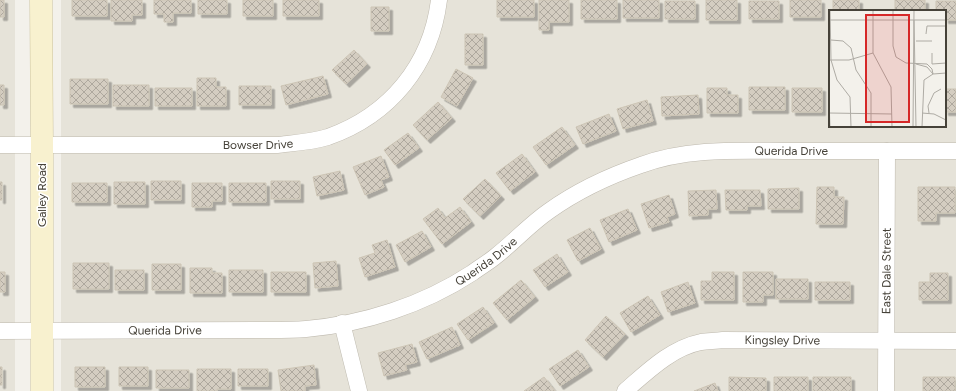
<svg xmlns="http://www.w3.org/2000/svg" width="956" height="391" font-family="Figtree,sans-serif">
<defs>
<pattern id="building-cross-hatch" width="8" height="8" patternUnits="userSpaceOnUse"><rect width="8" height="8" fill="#d4cdc1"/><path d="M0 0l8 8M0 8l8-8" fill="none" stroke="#aea89e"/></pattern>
<filter id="shadow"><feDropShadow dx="3.5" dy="3.5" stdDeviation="0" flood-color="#0004"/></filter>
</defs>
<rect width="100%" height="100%" fill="#f3f1eb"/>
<path fill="#e6e3d9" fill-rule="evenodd" d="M0,0h15v391h-15z
M61,0h895v391h-895zM830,11h115v115h-115z"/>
<path fill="url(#building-cross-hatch)" stroke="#cdc5b5" filter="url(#shadow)" d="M0,0h4v17h-4z
M72,0h35v16h-35z
M111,0h31v15h-10v6h-21z
M154,0h37v13h-18v9h-9v-8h-10z
M198,0h29v14h-29z
M243,0h30v16h-30z
M283,0h36v16h-36z
M497,0h37v17h-37z
M539,0h30v22h-20v8h-10z
M581,0h36v19h-36z
M623,0h36v18h-36z
M706,0h31v20h-31z
M790,0h31v17h-31z
M833,0h26v11h-26z
M895,0h30v11h-30z
M665,1h30v18h-30z
M749,1h30v18h-30z
M936,1h20v19h-11v-9h-9z
M371,7h18v24h-18z
M465,34h18v31h-18z
M354,50l13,14 -21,20 -14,-14z
M456,69l17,9 -16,28 -16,-9z
M323,76l5,18 -42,11 -5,-19z
M197,78h19v9h10v19h-29z
M70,79h38v25h-38z
M0,85h4v20h-4z
M113,85h36v21h-36z
M239,86h32v19h-32z
M749,87h36v23h-36z
M155,88h37v18h-37z
M707,88h20v7h11v18h-31z
M792,88h30v24h-30z
M945,89h11v23h-11z
M698,95l1,19 -37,2 -1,-19z
M647,100l6,21 -30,8 -6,-20z
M438,102l14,16 -25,22 -14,-15z
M609,114l7,17 -33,13 -7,-17z
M562,127l13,18 -29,20 -13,-18z
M408,133l11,15 -24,17 -11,-15z
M522,154l13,18 -25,19 -14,-18z
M381,156l8,21 -8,3 3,7 -19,8 -12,-28z
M340,171l4,19 -27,6 -4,-19z
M485,179l16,17 -21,20 -17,-17z
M151,181h30v19h-30z
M271,181h29v18h-29z
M0,182h2v18h-2z
M114,182h31v22h-31z
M72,183h35v19h-35z
M192,183h30v18h-10v6h-20z
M229,183h37v19h-37z
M817,187h17v10h10l-1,27h-27z
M918,187h37v26h-19v8h-18z
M799,188v21h-31v-20z
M716,190l1,19h-9v6l-19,1 -1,-25z
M725,190h35l1,16h-14v4h-21z
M669,195l6,19 -8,3 2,5 -20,6 -8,-24z
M460,207l11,15 -29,22 -19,-25 15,-11 7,10z
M628,209l9,21 -28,12 -9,-22z
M590,228l11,21 -23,12 -11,-21z
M422,231l9,16 -26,15 -9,-17z
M387,240l8,27 -30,10 -6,-19 16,-5 -3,-8z
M557,254l11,18 -23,15 -12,-17z
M336,261l2,25 -23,2 -2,-25z
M73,263h36v26h-36z
M152,264h29v26h-29z
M190,268h22v5h10v20h-32z
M115,270h29v20h-29z
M229,270h34v22h-34z
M0,272h5v20h-5z
M271,272h35v20h-35z
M712,272h22v28h-33v-19h11z
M743,272h30v23h-10v7h-20z
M930,273h18v27h-29v-18h11z
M776,279h32v20h-32z
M521,280l14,17 -28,23 -14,-17z
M688,282l7,21 -27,9 -7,-20z
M815,282h35v18h-35z
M648,296l12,19 -29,17 -11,-19z
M483,307l11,16 -26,17 -11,-16z
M606,316l19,18 -22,23 -18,-17z
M452,327l8,18 -33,14 -8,-17z
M412,344l5,18 -12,3 2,5 -23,6 -6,-23z
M578,350l11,17 -29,19 -11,-17z
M314,365l2,20 -11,1v5h-24l-3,-21z
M0,367h2v18h-2z
M75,367h30v20h-30z
M119,367h29v19h-29z
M197,369h34v20h-14v2h-20z
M238,369h30v17h-30z
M156,370h33v18h-33z
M544,377l11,14h-31z
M729,377l37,1v13h-37z
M774,377h34v14h-34z
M813,377h38v14h-38z
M923,377h32v14h-32z
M715,383l3,8h-24z"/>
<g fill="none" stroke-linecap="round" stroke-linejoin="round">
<g stroke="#beb9ae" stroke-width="17">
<g id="street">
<path id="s1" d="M0,145h277c17,-2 35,-3 51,-8 62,-22 103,-72 111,-137"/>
<path d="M342,323l17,68"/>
<path id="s2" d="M0,331l269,-1c12,0 25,0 37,-1 58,-5 117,-24 166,-56 8,-6 17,-11 24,-17 18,-14 34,-32 53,-45 28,-20 60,-35 92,-46 48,-18 102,-14 153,-14 54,0 108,0 162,0"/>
<path id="s3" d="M625,391c22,-19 46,-43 76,-49 7,-1 14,-1 22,-2l233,1"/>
<path id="s4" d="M886,391l1,-240"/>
</g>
</g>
<g stroke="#cdc4a0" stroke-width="23">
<path id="secondary" d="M41,0l1,145v246"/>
</g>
<use href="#street" stroke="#fff" stroke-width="16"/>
<use href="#secondary" stroke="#f8f1cf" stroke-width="22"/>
</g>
<g text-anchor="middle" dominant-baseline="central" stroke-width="3" stroke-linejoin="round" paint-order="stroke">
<g font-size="12" fill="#464239" stroke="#fff">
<text stroke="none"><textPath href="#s1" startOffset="258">Bowser Drive</textPath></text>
<text stroke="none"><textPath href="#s2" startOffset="837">Querida Drive</textPath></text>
<text transform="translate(42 195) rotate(-90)">Galley Road</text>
<text stroke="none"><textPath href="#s2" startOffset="501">Querida Drive</textPath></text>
<text stroke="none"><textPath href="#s4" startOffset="120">East Dale Street</textPath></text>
<text stroke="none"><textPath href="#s2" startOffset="165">Querida Drive</textPath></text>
<text stroke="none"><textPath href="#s3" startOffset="173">Kingsley Drive</textPath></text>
</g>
</g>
<g transform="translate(829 10)">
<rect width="117" height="117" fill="#f3f1eb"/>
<path fill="none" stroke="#aeaba4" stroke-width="1" d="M1,0l1,50 6,20 13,17 1,30M44,0v43l18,34 1,40M64,0v36l3,11 10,6 21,1 5,5 1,5M0,10h117M85,10l2,107M97,24l1,-8h19M2,30l12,1 8,7 5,22 15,23v34M87,31h16M103,43v11l14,-1M0,50h20l24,-7M87,54l11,3 6,7M0,92l1,25M0,103l63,1M93,103l12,1 12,6M100,103l-1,-7 6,-13 7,-4M84,117l1,-117M93,117l2,-47 9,-6 13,-1"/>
<path fill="#d62828" fill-opacity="0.15" stroke="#d62828" stroke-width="2" d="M37,5h43v107h-43z"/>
<rect width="117" height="117" fill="none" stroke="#464239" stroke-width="2"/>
</g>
</svg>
